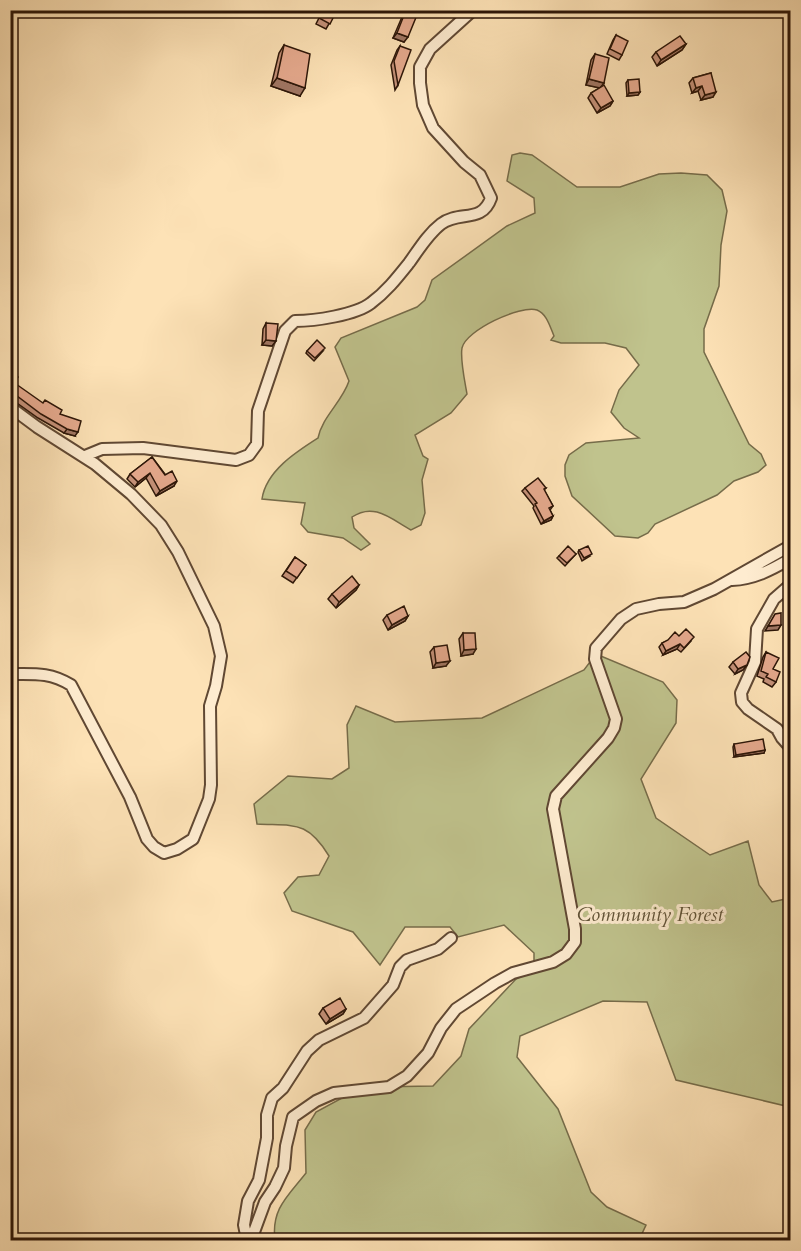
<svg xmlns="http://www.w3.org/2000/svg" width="801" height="1251" font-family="Cardo,serif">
<rect width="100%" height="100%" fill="#fde2b6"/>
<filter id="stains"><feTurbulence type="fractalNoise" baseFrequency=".00333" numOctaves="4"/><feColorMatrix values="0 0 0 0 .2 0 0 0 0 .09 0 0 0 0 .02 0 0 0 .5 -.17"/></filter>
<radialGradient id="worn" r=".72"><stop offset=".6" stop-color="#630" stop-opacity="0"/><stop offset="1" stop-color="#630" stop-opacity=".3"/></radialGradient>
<path fill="#c0c38d" stroke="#766c4a" stroke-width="1.5" d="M520,153l12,2 45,32h43l39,-13 22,-1 26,2 15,15 5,21 -6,34 -2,41 -15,43v23l45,92 12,10 5,11 -8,7 -24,9 -17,14 -62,29 -7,9 -10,5 -23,-2 -43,-40 -7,-20v-11l4,-10 17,-12 53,-5 -15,-10 -13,-16 8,-22 20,-25 -13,-17 -21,-5h-44l-10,-3 3,-4c-4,-9 -7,-22 -17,-26 -17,-5 -71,20 -75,38 -2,12 3,34 5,46l-16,19 -36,22 8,21 5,3 -6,21 3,33 -4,12 -10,5c-20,-11 -37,-28 -59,-13l2,11 16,16 -9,6 -18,-12 -35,-6 -7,-8 4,-21 -43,-4c4,-28 34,-47 56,-61 4,-21 24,-36 31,-57l-14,-34 6,-9 76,-31 8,-7 7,-20 75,-54 28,-13 -1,-15 -27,-17 5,-26z
M596,654l67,28 14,18 -1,23 -35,56 15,39 54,37 38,-14 11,44 13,17 18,-4v209l-114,-27 -29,-78 -44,-1 -83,35 -3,21 41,52 33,83 16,15 39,18 -7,15h-364c-4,-31 13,-44 31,-67l-1,-43 11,-18 37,-20 20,-5 60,-1 28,-30 8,-27 47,-50 18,-9v-17l-30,-28 -46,12 -8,-10h-45l-25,38 -27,-33 -61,-21 -8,-18 14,-16 21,-2 10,-19c-22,-36 -35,-30 -72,-32l-3,-20 34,-28 44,3 17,-11 -2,-43 9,-19 39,16 87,-4 102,-48z"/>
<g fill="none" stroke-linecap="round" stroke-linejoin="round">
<g stroke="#604833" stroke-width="14">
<path id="street" d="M10,407l27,20 58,37 36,30 30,31 17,27 36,74 7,30 -5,30 -6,20 1,79 -2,14 -16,40 -16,10 -13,4 -10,-6 -7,-8 -17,-42 -59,-112c-21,-13 -37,-11 -61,-11
M85,456l17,-7 41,-1 93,12 13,-5 8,-11 1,-33 27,-80 10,-10c19,0 61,-6 76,-18 15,-11 26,-25 38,-40 10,-14 19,-29 32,-39 18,-14 41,0 50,-26l-11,-23 -16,-13 -31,-34 -10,-23 -3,-22v-16l10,-18 43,-39
M732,580c22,-1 39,-10 58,-21
M790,585l-16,14 -17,30 -2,33 -14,31 1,9 6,7 29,20 5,9 8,9
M247,1240l-3,-15 4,-24 11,-21 8,-42v-23l5,-17 11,-10 24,-37 12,-11 45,-22 29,-33 7,-18 7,-7 31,-11 13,-11
M251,1240l14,-38 10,-15 9,-19 2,-22 7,-29 23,-16 18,-8 55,-6 18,-11 21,-23 13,-25 15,-19 39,-26 18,-10 40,-11 13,-8 9,-12v-13l-22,-120 3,-13 52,-58 6,-10 2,-9 -21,-60 1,-11 25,-29 15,-10 23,-5 25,-2 30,-13 76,-43"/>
</g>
<use href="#street" stroke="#feecd0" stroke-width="10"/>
</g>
<path fill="#c59179" stroke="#2c1507" stroke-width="1.5" d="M323,10h14l-11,19 -10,-5z
M405,10h14l-15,32 -11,-4z
M425,10h14l-7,7z
M616,35l6,20 -3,5 -12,-6 6,-14z
M686,44l-4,6 -25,16 -5,-9 4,-5z
M284,45l16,51 -29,-10 8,-33z
M400,46l-2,39 -3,5 -4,-25 6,-15z
M595,54l9,29 -4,4 13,14 -3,5 -13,7 -9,-15 3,-5 9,-5 -14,-3 5,-25z
M711,73l2,24 -12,3 -3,-9 -6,2 -3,-10 4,-5z
M628,80l12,12 -2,3 -11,1 -1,-13z
M266,323l6,23 -10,-1 1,-16z
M307,351h16l-9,10 -8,-8z
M10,392l50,22 15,22 -11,-3 -26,-15 -24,-17h-4z
M152,457l22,29 -18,10 -10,-18 -11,9 -8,-8 3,-5z
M525,488h21l-2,2 9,16 -3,4 3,6 -2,4 -10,4 -8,-16 1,-2 -12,-15z
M579,550l11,6 -8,5 -4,-9z
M576,554l-11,12 -8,-8 2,-2z
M295,557l11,8 -13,18 -11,-7z
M359,585l-3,5 -20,18 -8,-9 4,-5z
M387,615l21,1 -3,5 -17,9 -5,-10z
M463,633l10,21 -12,2 -2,-17z
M679,636l12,5 -10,11 -4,-3 -14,6 -4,-8 3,-4z
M434,647l12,19 -13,2 -3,-16z
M766,652l7,17 3,13 -4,5 -9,-5 1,-3 -7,-3 6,-19z
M733,662l14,3 -4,5 -8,4 -6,-7z
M734,744l31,6 -1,3 -30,4 -1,-10z
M323,1008l23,1 -3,5 -17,10 -7,-10z"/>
<path fill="#a07663" stroke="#2c1507" stroke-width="1.5" d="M397,33l11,4 -4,5 -11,-4z
M686,44l-4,6 -25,16 4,-6z
M277,78l28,10 -5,8 -29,-10z
M589,79l15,4 -4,5 -14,-3z
M702,86l-4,5 -6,2 4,-5z
M640,92l-2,3 -11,1 2,-3z
M716,92l-3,5 -12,3 4,-5z
M613,101l-3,5 -13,7 4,-5z
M266,340l10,1 -4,5 -10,-1z
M10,396h7l-3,5h-4z
M67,429l11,3 -3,4 -11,-3z
M150,473l-4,5 -11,9 3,-5z
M177,481l-3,5 -18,10 4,-5z
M553,516l-2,4 -10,4 3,-3z
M359,585l-3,5 -20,18 3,-6z
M408,616l-3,5 -17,9 4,-5z
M781,625l-3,5 -13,1 3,-5z
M680,644l-3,5 -14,6 3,-4z
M476,649l-3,5 -12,2 3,-6z
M450,661l-4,5 -13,2 3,-5z
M747,665l-4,5 -8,4 3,-5z
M765,750l-1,3 -30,4 2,-2z
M346,1009l-3,5 -17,10 4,-5z"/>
<path fill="#e5a98d" stroke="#2c1507" stroke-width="1.5" d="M324,10h13l-7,14 -11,-6z
M406,10h13l-11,27 -11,-4z
M616,35l12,6 -6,14 -12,-6z
M680,36l6,8 -25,16 -5,-8z
M284,45l26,9 -5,34 -28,-10z
M400,46l11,4 -13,35 -4,-24z
M595,54l14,4 -5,25 -15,-4z
M711,73l5,19 -11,3 -3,-9 -6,2 -3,-10z
M639,79l1,13 -11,1 -1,-13z
M604,85l9,16 -12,7 -10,-15z
M266,323l12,1 -2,17 -10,-1z
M317,340l8,8 -10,10 -8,-7z
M10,373l8,4 -6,10 -2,-1z
M16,384l27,19 2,-3 17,10 -2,4 21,7 -3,11 -11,-3 -26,-15 -24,-18h-7v-4z
M152,457l13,18 7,-4 5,10 -17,10 -10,-18 -12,9 -8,-8z
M538,478l8,10 -2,1 9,17 -4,2 4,8 -9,5 -9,-17 2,-1 -12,-15z
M568,546l8,8 -9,9 -8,-7z
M588,546l4,8 -8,4 -5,-8z
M295,557l11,8 -9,13 -11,-7z
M352,576l7,9 -20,17 -7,-8z
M404,606l4,10 -16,9 -5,-10z
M781,613v12l-13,1 7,-12z
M686,629l8,8 -10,11 -4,-4 -14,7 -4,-8 6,-3 7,-8 4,4z
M463,633h12l1,16 -12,1z
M447,645l3,16 -14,2 -2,-16z
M746,652l4,5 -3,8 -9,4 -5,-7z
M766,652l13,6 -6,11 7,3 -4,10 -10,-5 2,-3 -7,-3z
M763,739l2,11 -29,5 -2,-11z
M340,998l6,11 -16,10 -7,-11z
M10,1232l5,8h-5z"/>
<g text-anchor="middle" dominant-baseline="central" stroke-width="6" stroke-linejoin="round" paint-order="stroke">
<g font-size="20" font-style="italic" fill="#605236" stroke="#feecd0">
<text x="650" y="914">Community Forest</text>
</g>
</g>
<rect width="801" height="1251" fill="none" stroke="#fde2b6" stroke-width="36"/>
<rect x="12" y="12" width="777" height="1227" fill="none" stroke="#2c1507" stroke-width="3"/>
<rect x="18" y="18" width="765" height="1215" fill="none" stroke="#2c1507" stroke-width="1.5"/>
<rect width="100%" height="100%" filter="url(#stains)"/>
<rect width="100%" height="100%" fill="url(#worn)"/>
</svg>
